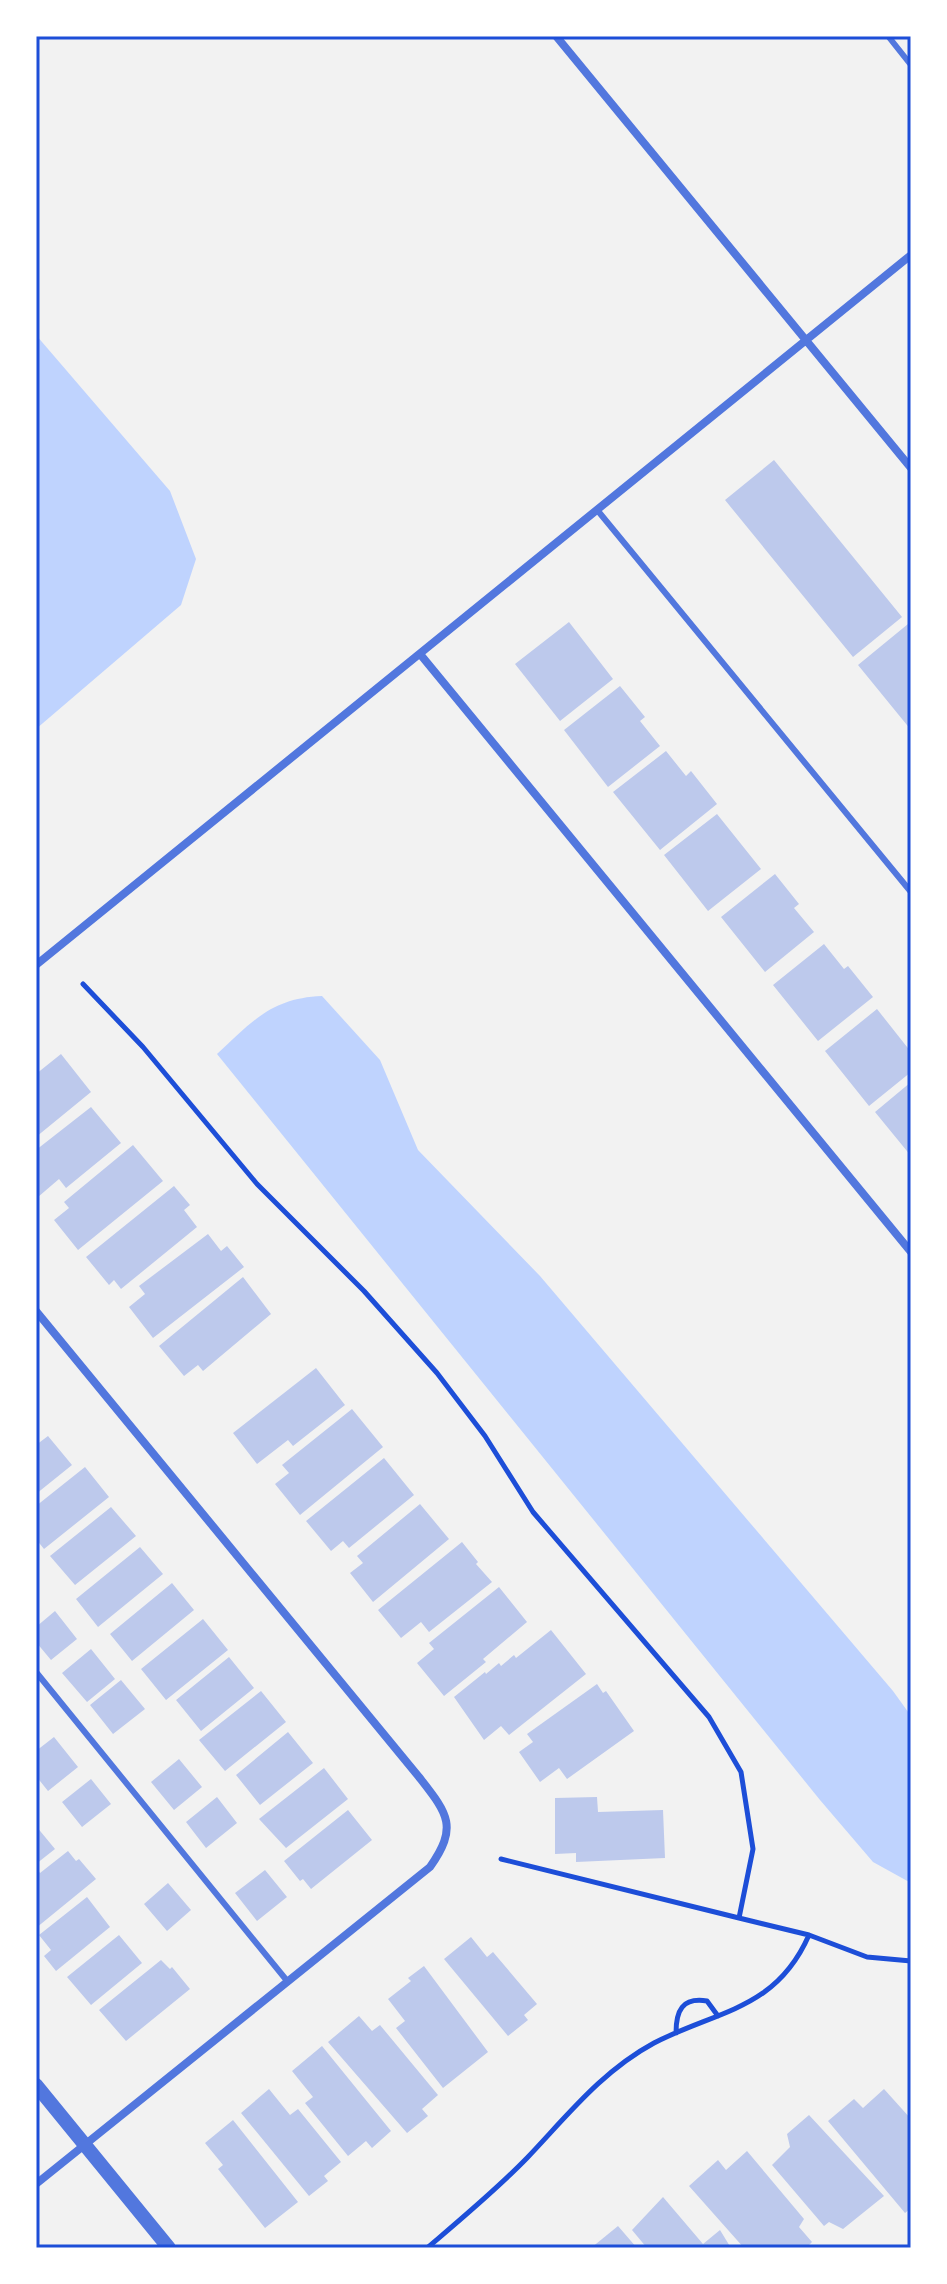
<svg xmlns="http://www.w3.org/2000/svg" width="947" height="2284" font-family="'IBM Plex Serif',serif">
<rect width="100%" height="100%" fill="#f2f2f2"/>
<path fill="#bfd3fe" d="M36,335l134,156 26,68 -15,46 -145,124z
M322,996l58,64 38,90 122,126 353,415 18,25v167l-38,-21 -53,-62 -603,-746c35,-32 54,-56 105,-58z"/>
<path fill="#bdc9ec" d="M774,460l128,157 -49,40 -128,-157z
M569,622l44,57 -53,42 -45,-57z
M908,624l3,4v102l-53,-65z
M620,686l25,31 -5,4 20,25 -52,41 -44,-57z
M666,751l20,25 5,-5 26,33 -57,46 -47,-58z
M717,814l44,55 -53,42 -44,-56z
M775,874l24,30 -5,4 20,24 -49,40 -44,-55z
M824,944l20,25 4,-3 25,31 -55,44 -45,-56z
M877,1009l34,43v20l-42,34 -44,-55z
M61,1054l30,38 -55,45v-63z
M911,1082v74l-36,-44z
M91,1107l30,36 -55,45 -7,-9 -21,18 -2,-47z
M133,1145l30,36 -85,69 -24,-30 15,-12 -5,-6z
M174,1186l16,19 -6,5 13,17 -76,62 -7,-9 -5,5 -23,-28z
M208,1234l13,17 6,-5 17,21 -91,71 -24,-31 16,-13 -6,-8z
M243,1277l28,37 -68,57 -5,-6 -14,11 -25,-30z
M316,1368l29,37 -52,41 -5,-6 -31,24 -24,-31z
M352,1409l31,38 -83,68 -25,-31 14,-11 -7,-8z
M48,1436l24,29 -36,29v-49z
M384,1458l30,37 -65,53 -6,-7 -12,10 -25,-30z
M85,1467l24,30 -65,52 -8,-10v-33z
M420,1504l29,35 -76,63 -23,-29 13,-10 -6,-7z
M111,1507l25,29 -61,49 -25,-29z
M462,1542l16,20 -2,2 16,18 -63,50 -8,-10 -20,16 -23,-28z
M140,1547l23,27 -65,53 -22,-28z
M172,1583l22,27 -62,51 -22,-27z
M499,1587l28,35 -44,37 3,3 -42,34 -27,-33 17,-14 -5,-6z
M55,1611l22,28 -26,21 -15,-18v-15z
M203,1619l25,31 -62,50 -25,-31z
M551,1630l35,44 -77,61 -8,-9 -17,14 -30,-43 31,-25 1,2 13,-11 2,3 13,-11 2,3z
M91,1649l24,30 -28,23 -25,-29z
M229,1657l25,31 -53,43 -25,-31z
M121,1680l24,29 -32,25 -23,-29z
M597,1684l6,9 3,-2 28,40 -67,48 -8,-11 -19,14 -21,-30 14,-10 -6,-8z
M261,1691l25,31 -61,49 -26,-31z
M288,1732l25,31 -53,42 -24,-30z
M54,1737l24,30 -30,24 -12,-15v-25z
M179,1759l23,28 -28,23 -23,-28z
M324,1768l24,31 -62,49 -27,-29z
M91,1779l20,25 -29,23 -20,-25z
M217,1797l20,26 -31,25 -20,-26z
M597,1797l1,15 65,-2 2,48 -89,4v-9l-21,1v-56z
M348,1810l24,30 -61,49 -8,-10 -3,2 -16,-20z
M36,1826l19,23 -19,15z
M68,1851l8,10 3,-2 17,20 -60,49v-56l2,-2 2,3z
M265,1870l22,27 -30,24 -22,-28z
M168,1883l23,27 -24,21 -23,-27z
M87,1897l23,30 -54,44 -12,-15 7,-6 -12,-15z
M119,1935l23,28 -51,42 -24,-28z
M471,1937l16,20 6,-5 44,52 -13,11 4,5 -20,16 -64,-77z
M161,1960l9,9 2,-2 18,22 -64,52 -27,-31z
M424,1966l64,86 -45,36 -47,-60 9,-7 -17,-22 23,-18 -3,-3z
M359,2016l13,15 8,-6 58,70 -16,14 6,7 -21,17 -79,-91z
M322,2046l69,85 -19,17 -6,-7 -18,15 -43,-53 8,-6 -21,-26z
M269,2089l21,26 8,-6 43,53 -17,14 4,5 -19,15 -68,-83z
M884,2089l27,30v89l-6,5 -77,-92 26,-22 9,9z
M809,2115l75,81 -41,33 -14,-7 -5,4 -52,-61 18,-18 -3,-13z
M233,2120l65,82 -33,26 -47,-59 5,-4 -18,-22z
M747,2151l57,68 -5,8 13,15 -6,6h-62l-55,-62 29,-26 8,10z
M663,2197l40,47 17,-14 11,18h-84l-15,-18z
M618,2226l19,22h-46z"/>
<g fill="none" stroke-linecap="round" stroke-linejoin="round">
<path stroke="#1d4ed8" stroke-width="5" d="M83,984l60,63 114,137 107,107 73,82 48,63 48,76 176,205 32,55 12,77 -14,69 -238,-59
M809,1935l58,22 44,4
M676,2033c0,-22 6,-36 31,-32l11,15
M427,2248c34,-29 69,-58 100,-90 40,-42 75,-87 127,-115 64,-33 122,-33 155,-108l-70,-17"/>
<path stroke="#5277de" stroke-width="6" d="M888,36l23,29
M598,511l313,381
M36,1672l252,310"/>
<path stroke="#5277de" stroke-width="8" d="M556,36l355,432
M420,654l491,598
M36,965l875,-710
M36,1311l383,466c28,36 40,49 11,90l-394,317"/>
<path stroke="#5277de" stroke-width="14" d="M36,2085l133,163"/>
</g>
<rect width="947" height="2284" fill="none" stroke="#ffffff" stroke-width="76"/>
<rect x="38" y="38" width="871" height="2208" fill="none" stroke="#1d4ed8" stroke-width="3"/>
</svg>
